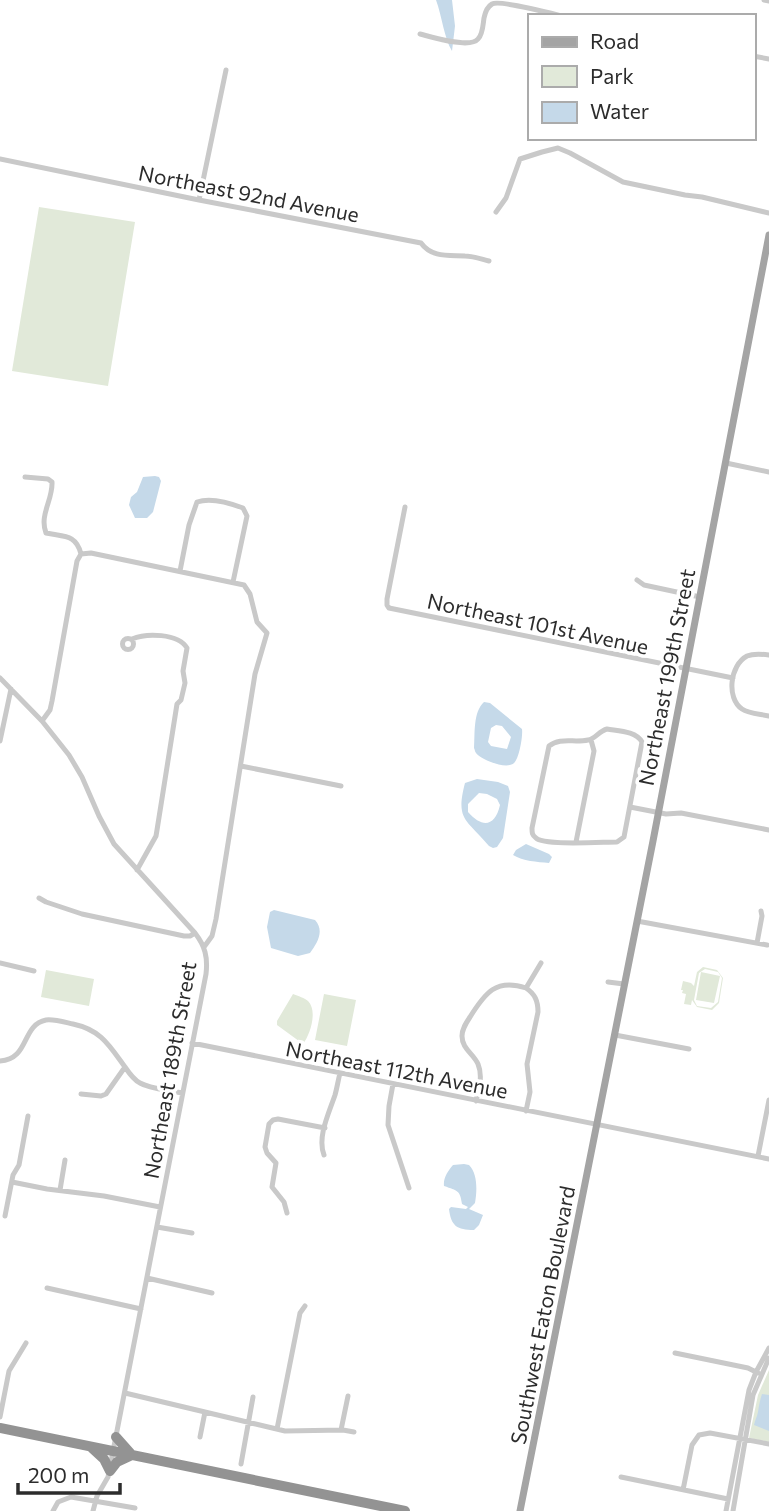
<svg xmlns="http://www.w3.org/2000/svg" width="769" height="1511" font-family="Commissioner,sans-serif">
<rect width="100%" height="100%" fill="#fff"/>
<path fill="#e1e9d9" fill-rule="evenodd" d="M39,207l96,15 -27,164 -96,-15z
M703,967l14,3 6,8 -4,25 -7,7 -15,-3 -5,-7 -1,5 -7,-1 2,-10 -4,-1 1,-3h-2l2,-9 8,2 3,3 3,-14zM705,969l13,3 4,6 -4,24 -7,6 -14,-2 -3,-6 5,-27z
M46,970l48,9 -5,27 -48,-9z
M701,972l19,4 -6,27 -18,-3z
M293,994c5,2 12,4 15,7 10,10 2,34 -5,43l-26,-19v-4z
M324,994l32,6 -9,46 -32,-6z
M769,1370v72l-20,-4 9,-43z"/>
<path fill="#c5d9e9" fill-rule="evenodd" d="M436,0h16l3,26 -3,25c-8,-13 -10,-35 -16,-51z
M155,476l4,1 2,4 -8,31 -6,6h-12l-6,-13 2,-8 6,-5 6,-15z
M484,702l6,1 32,26c1,7 -3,30 -8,34 -7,7 -33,-3 -38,-10 -1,-1 -1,-3 -2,-5 1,-15 -1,-36 10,-46zM496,725l6,1 9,11 -4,12 -16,-3 -3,-4 3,-14z
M477,779l21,3 10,4 2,6 -7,46 -6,9 -4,1 -4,-2c-22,-27 -34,-25 -24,-63zM479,793l8,1 10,5 3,6c-5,22 -18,23 -32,7v-8z
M526,844l23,10 3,3 -3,6c-12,-1 -26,-2 -36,-8l3,-5z
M274,910l41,10c10,11 2,23 -5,33l-12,3 -27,-8 -4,-21 3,-15z
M464,1164l5,1c9,9 8,26 6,38l-6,6 14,6 -4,10 -5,5c-17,0 -23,-4 -25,-21l2,-2 15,2 2,-2 -6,-3c-2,-14 -4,-13 -18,-18 -1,-8 4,-15 9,-21z
M762,1394l7,1v36l-15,-6c1,-5 3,-8 4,-13 1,-7 2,-12 4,-18z"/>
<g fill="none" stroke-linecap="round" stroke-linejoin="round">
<path stroke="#c9c9c9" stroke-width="5" d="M764,0l5,1
M420,34c12,3 50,15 58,5 5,-5 5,-15 6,-21 1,-5 3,-11 8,-14 8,-4 58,9 70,12
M753,56l16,3
M0,159l199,41 222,43c11,15 28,12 44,13 8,0 16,3 24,5
M199,200l27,-130
M496,212l10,-14 14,-39 22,-7 16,-4 12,5 53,29 62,13 17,2 67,16
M726,463l43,9
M25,477l23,2 4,3c1,18 -13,33 -6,51 18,4 30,1 35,21
M405,507l-18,92v6l2,3 344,70
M81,554l10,-1 153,32 6,9 7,28 10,11 -12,41 -39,245 -4,17 -8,11
M180,571l9,-46 8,-23c14,-5 33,1 46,6l4,8 -14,66
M637,580l7,5 56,12
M122.5 644a5.5 5.5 0 1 1 11 0a5.5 5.5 0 1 1-11 0Z
M132,639c14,-6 46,-6 55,9l-4,23 2,12 -4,17 -4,4 -20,126 -1,6 -19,34
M769,655c-7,-1 -15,-2 -22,1 -17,9 -21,42 -5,53 7,5 19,5 27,7
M0,678l42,43 27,34 13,22 17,39 15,28 81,89c10,13 13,24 11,41l-98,503 -11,19 -4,15
M42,721l8,-11 2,-9 25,-140 4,-7
M607,729c12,2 29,2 35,13l-18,95 -7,5c-15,0 -73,4 -81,-4 -4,-3 -4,-5 -4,-10l17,-82c11,-9 25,-3 39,-6 7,-1 11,-9 19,-11z
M0,741l11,-52
M241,766l100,20
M630,807l36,7 15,-1 88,17
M576,842l18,-91 -3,-11
M39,898l7,4 36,12 102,22h6l5,-3
M637,921l130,24
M757,943l5,-27 -1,-5
M0,963l34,8
M608,982l16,2
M526,988l15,-25
M615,1035l74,14
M192,1043l577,116
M0,1061c30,-2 21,-36 46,-41 8,-1 18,2 27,4 28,6 36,21 52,43 4,6 9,13 15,16 10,6 30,7 42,10
M393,1084l-4,22 -1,19 21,63
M81,1094l20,2 5,-2 19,-27
M476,1101c3,-12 7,-25 2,-37 -5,-11 -16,-15 -16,-28 0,-7 4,-13 8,-19 15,-24 26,-39 56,-29
M526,1111l4,-19 -3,-28 11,-52c0,-11 -3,-18 -12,-24
M324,1155c-7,-18 5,-42 11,-60 2,-7 3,-14 5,-22
M758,1156l11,-56
M12,1182l35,7 57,7 56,11
M60,1190l5,-30
M287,1213l-3,-11 -12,-15 4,-24 -9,-10 -2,-6 4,-23 4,-4 5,-1 47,9
M5,1216l8,-41 6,-10 9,-49
M157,1227l35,6
M147,1278l65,15
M47,1288l94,21
M675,1353l73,15 10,5
M125,1393l160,38 58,-1 11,2
M0,1417l9,-46 17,-28
M277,1429l23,-116 5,-7
M341,1430l7,-34
M200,1437l5,-25
M241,1464l12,-67
M621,1477l107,22
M683,1490l9,-45 7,-10 11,-2 59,11
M53,1511l5,-9 13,-5 64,11
M726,1511l23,-121 7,-18 13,-24
M733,1511l20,-116 16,-37"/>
<path stroke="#a4a4a4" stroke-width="7" d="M520,1511l133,-670 116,-606"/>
<path stroke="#939393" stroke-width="10" d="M0,1428l405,83
M116,1437l16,18
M91,1447l13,12 6,12 7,-9 15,-7"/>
</g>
<g text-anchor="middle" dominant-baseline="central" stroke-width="7" stroke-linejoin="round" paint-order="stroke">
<g font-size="21" fill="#2c2c2c" stroke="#fff">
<text transform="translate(249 193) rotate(11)">Northeast 92nd Avenue</text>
<text transform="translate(538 623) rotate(12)">Northeast 101st Avenue</text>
<text transform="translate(666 677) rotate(-79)">Northeast 199th Street</text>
<text transform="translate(397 1069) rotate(11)">Northeast 112th Avenue</text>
<text transform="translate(169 1070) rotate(-80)">Northeast 189th Street</text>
<text transform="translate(542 1315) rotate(-79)">Southwest Eaton Boulevard</text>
</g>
</g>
<rect x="528" y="14" width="228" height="126" fill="#ffffff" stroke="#ababab" stroke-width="2"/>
<rect x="542" y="37" width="35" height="10" fill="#a4a4a4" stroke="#ababab" stroke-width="2"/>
<text x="590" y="49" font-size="21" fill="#2c2c2c">Road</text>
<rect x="542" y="66" width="35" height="21" fill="#e1e9d9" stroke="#ababab" stroke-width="2"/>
<text x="590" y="84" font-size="21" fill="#2c2c2c">Park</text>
<rect x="542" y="102" width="35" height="21" fill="#c5d9e9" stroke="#ababab" stroke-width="2"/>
<text x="590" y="119" font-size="21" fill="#2c2c2c">Water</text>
<path d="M18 1483v10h102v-10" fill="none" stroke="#2c2c2c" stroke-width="3.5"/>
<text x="28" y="1483" font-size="21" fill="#2c2c2c" stroke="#ffffff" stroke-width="5" paint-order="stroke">200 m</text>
</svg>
